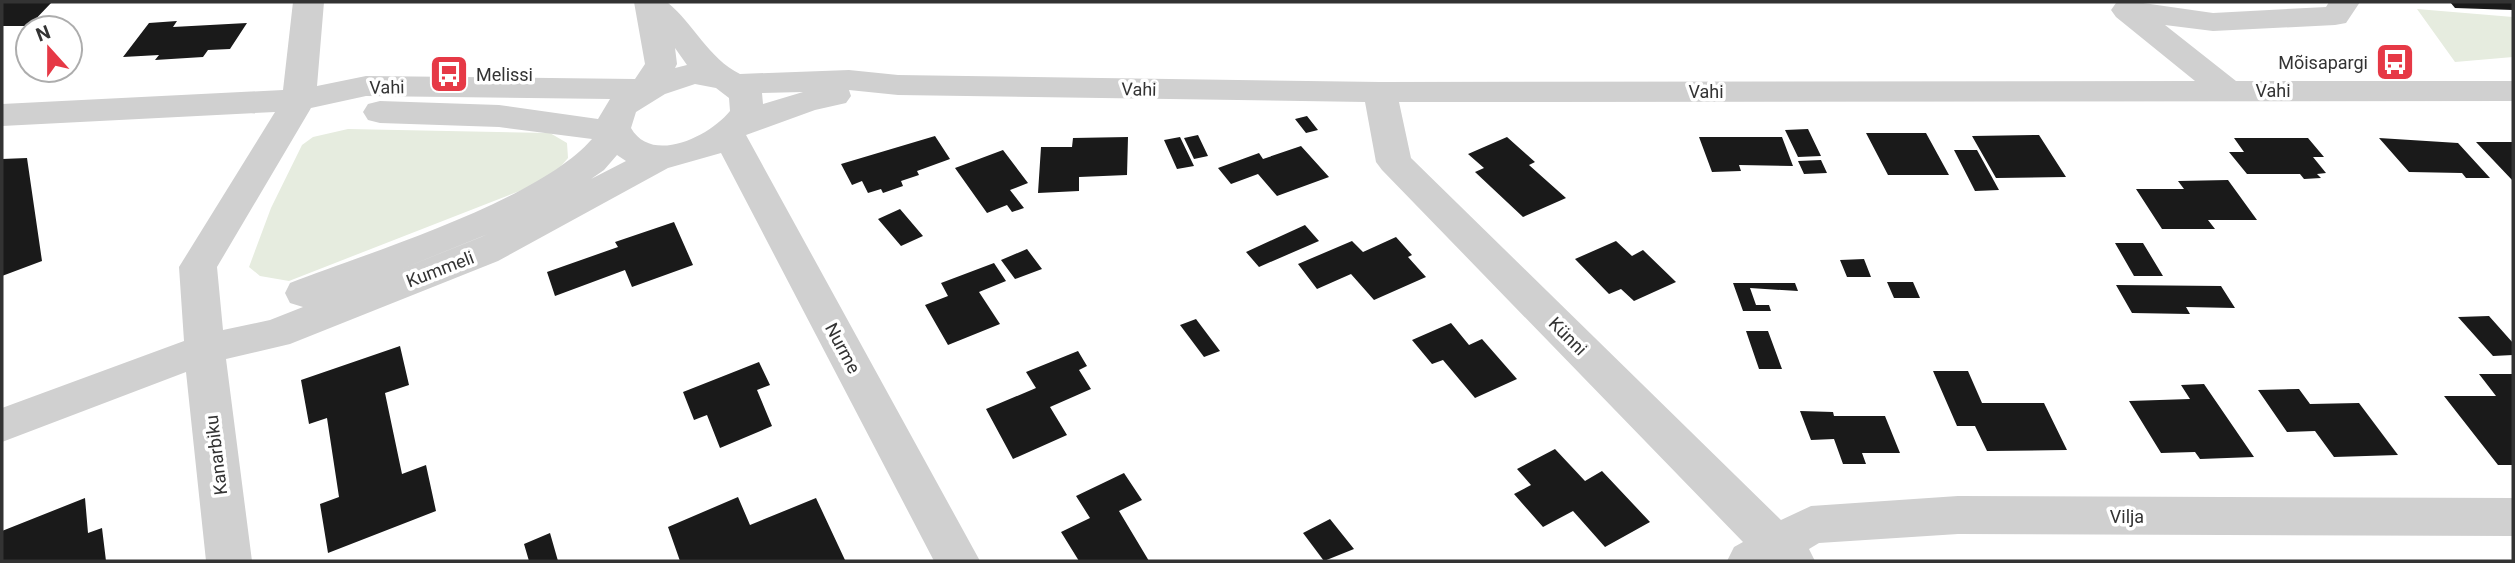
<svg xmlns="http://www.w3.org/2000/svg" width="2515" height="563" font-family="Roboto,sans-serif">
<rect width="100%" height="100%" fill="#fff"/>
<path fill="#e6ecdf" d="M2417,9l96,8v40l-58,5z
M348,129l202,4 17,10 1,15 -18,21 -261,102 -29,-5 -11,-9 22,-59 31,-63 11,-8z"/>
<path fill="#1a1a1a" d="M2,2h50l-23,24h-27z
M2450,2h63v8l-58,-2z
M177,21l-4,6 74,-4 -17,26 -22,1 -5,7 -48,3 4,-5 -36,2 26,-34z
M1307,116l11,14 -12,3 -11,-14z
M1808,129l13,27 -23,1 -13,-27z
M1866,133h60l23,42h-61z
M1198,135l10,21 -14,3 -10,-21z
M2039,135l27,42 -70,1 -24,-42z
M935,136l15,23 -33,12 2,4 -18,6 2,5 -20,7 -2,-4 -13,4 -6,-12 -10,4 -11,-21z
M1128,137l-1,38 -48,2v14l-41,2 3,-46h31l1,-9z
M1180,137l14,29 -17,3 -13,-29z
M1507,137l28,25 -6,3 37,33 -43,19 -48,-45 9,-4 -16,-14z
M1699,137h83l11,29 -54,-1 2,6 -29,1z
M2234,138h74l16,19h-11l13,16 -9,1 4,4 -17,1 -4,-5h-53l-18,-22h15z
M2379,138l79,5 32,35h-24l-4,-5 -53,-1z
M2476,142h37v39z
M1301,146l28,31 -52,19 -19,-22 -27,10 -13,-16 41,-15 4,6z
M1003,150l25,33 -18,7 14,18 -12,4 -5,-7 -20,8 -32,-45z
M1954,150h23l22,40 -24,1z
M27,158l15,103 -40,15v-117z
M1821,160l6,13 -23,1 -6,-13z
M2228,180l29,40h-49l7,9h-53l-26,-40h48l-6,-8z
M900,209l23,27 -22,10 -23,-27z
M674,222l19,43 -61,22 -7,-17 -70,26 -8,-24 71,-25 -3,-5z
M1305,225l14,16 -60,26 -13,-15z
M1396,237l16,18 -4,2 18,20 -52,23 -23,-26 -34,15 -19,-25 54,-23 11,11z
M1616,241l16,15 11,-6 33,32 -42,19 -13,-12 -12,5 -34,-35z
M2115,243h28l20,33h-29z
M1027,249l15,20 -27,10 -14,-19z
M1864,259l7,18h-24l-7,-17z
M994,263l12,18 -27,11 21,32 -52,21 -23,-40 23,-9 -7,-13z
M1887,282h26l7,16h-26z
M1733,283h62l3,8 -48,-3 6,17h13l2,6h-28z
M2116,285l105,1 14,22 -49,-1 4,7 -58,-1z
M2489,316l24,27v12l-20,1 -35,-39z
M1196,319l24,32 -16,6 -24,-32z
M1451,323l18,22 13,-6 35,40 -42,19 -32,-38 -11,4 -20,-24z
M1746,331h22l14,38h-23z
M400,346l9,39 -24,8 17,81 24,-9 10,46 -108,42 -8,-49 19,-7 -12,-79 -18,6 -8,-44z
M1078,351l9,15 -8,4 12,19 -41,18 17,28 -54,24 -27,-50 50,-21 -10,-16z
M759,362l11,23 -13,5 15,36 -52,22 -13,-33 -13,5 -11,-28z
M1933,371h35l14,32h62l23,47 -80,1 -12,-25h-18z
M2479,374h34v91h-15l-54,-69h52z
M2204,384l50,73 -54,2 -5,-7 -34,1 -32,-52 61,-2 -9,-14z
M2299,389l11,15 49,-1 39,52 -64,2 -19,-26 -28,1 -29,-42z
M1800,411l33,1 1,4h51l15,37h-38l4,11h-23l-9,-25 -23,1z
M1555,449l30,32 17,-10 48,51 -45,25 -32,-36 -30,16 -29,-33 17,-9 -14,-16z
M1124,473l18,27 -23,11 30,50h-70l-18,-29 29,-14 -14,-22z
M738,497l12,28 66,-27 29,62 -165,1 -12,-34z
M85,498l3,35 14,-5 4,33h-104v-30z
M1330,519l24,30 -30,12 -21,-28z
M550,533l8,28h-29l-5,-17z"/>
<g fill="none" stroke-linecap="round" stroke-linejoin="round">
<path fill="#d0d0d0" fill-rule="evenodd" d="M293,2h31l-7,84 49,-10 269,3 10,-15 -11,-62h33c28,23 41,56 73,72l109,-4 49,5 482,7 815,-1 -79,-64 -5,-7 5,-7 20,-1 77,11 113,-6 3,-5h31l-14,21 -11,2 -122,6 -48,-6 71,56h277v20l-1114,1 12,56 370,362 30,-14 147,-10 555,2v38l-555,-2 -139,9 -10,6 6,12h-88l7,-14 9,-5 -361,-372 -6,-8 -11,-60 -467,-7 -49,-5 2,6 -5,7 -31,7 -69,25 234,426h-46l-213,-408 -53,15 -170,93 -208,83 -64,15 26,202h-46l-20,-189 -184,70v-34l182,-67 -5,-74 96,-155 -273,14v-22l281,-14zM675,48l12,17 -12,3 2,-4zM695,84l21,4 13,10 1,13c-20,25 -78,54 -99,17l5,-16 29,-18zM803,92l-40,12 -1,-11zM366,96l244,3 -12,20 -99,-14 -119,-4 -12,3 -5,8 5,8 12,3 119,4 93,12c-54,62 -222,113 -302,144l-5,10 5,10 13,4 -33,13 -47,10 -6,-63 94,-159zM617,155l9,6 -35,18 13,-9zM488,234l-94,38 87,-35z"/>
</g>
<defs>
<g id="bus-square" transform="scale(2.0125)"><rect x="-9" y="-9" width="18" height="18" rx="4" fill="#e63946" stroke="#fff"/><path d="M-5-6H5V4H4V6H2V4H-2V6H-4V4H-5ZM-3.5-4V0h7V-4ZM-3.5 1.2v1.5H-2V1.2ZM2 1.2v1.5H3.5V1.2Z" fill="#fff"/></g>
</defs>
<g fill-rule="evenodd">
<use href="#bus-square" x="2395" y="62"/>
<use href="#bus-square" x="449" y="74"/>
</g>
<g text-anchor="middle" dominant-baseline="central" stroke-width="7" stroke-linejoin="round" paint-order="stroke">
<g font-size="18" fill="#333" stroke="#fff" text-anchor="end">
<text x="2368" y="62">Mõisapargi</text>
<text x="476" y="74" text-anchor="start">Melissi</text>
</g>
<g font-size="18" fill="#333" stroke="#fff">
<text transform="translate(387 87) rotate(-1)">Vahi</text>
<text transform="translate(1139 89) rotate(1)">Vahi</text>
<text x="2273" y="90">Vahi</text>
<text x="1706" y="91">Vahi</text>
<text transform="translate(440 269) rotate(-21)">Kummeli</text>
<text transform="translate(1568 336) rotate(45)">Künni</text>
<text transform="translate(843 348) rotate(62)">Nurme</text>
<text transform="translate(216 455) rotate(-97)">Kanarbiku</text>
<text x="2127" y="516">Vilja</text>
</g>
</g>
<rect width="2515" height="563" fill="none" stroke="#333333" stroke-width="7"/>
<g transform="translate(49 49) rotate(339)"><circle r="33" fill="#ffffff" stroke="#adadad" stroke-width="2"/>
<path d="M0-5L12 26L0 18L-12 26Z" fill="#e63946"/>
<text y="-10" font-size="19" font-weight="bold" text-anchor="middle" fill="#333333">N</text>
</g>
</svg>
